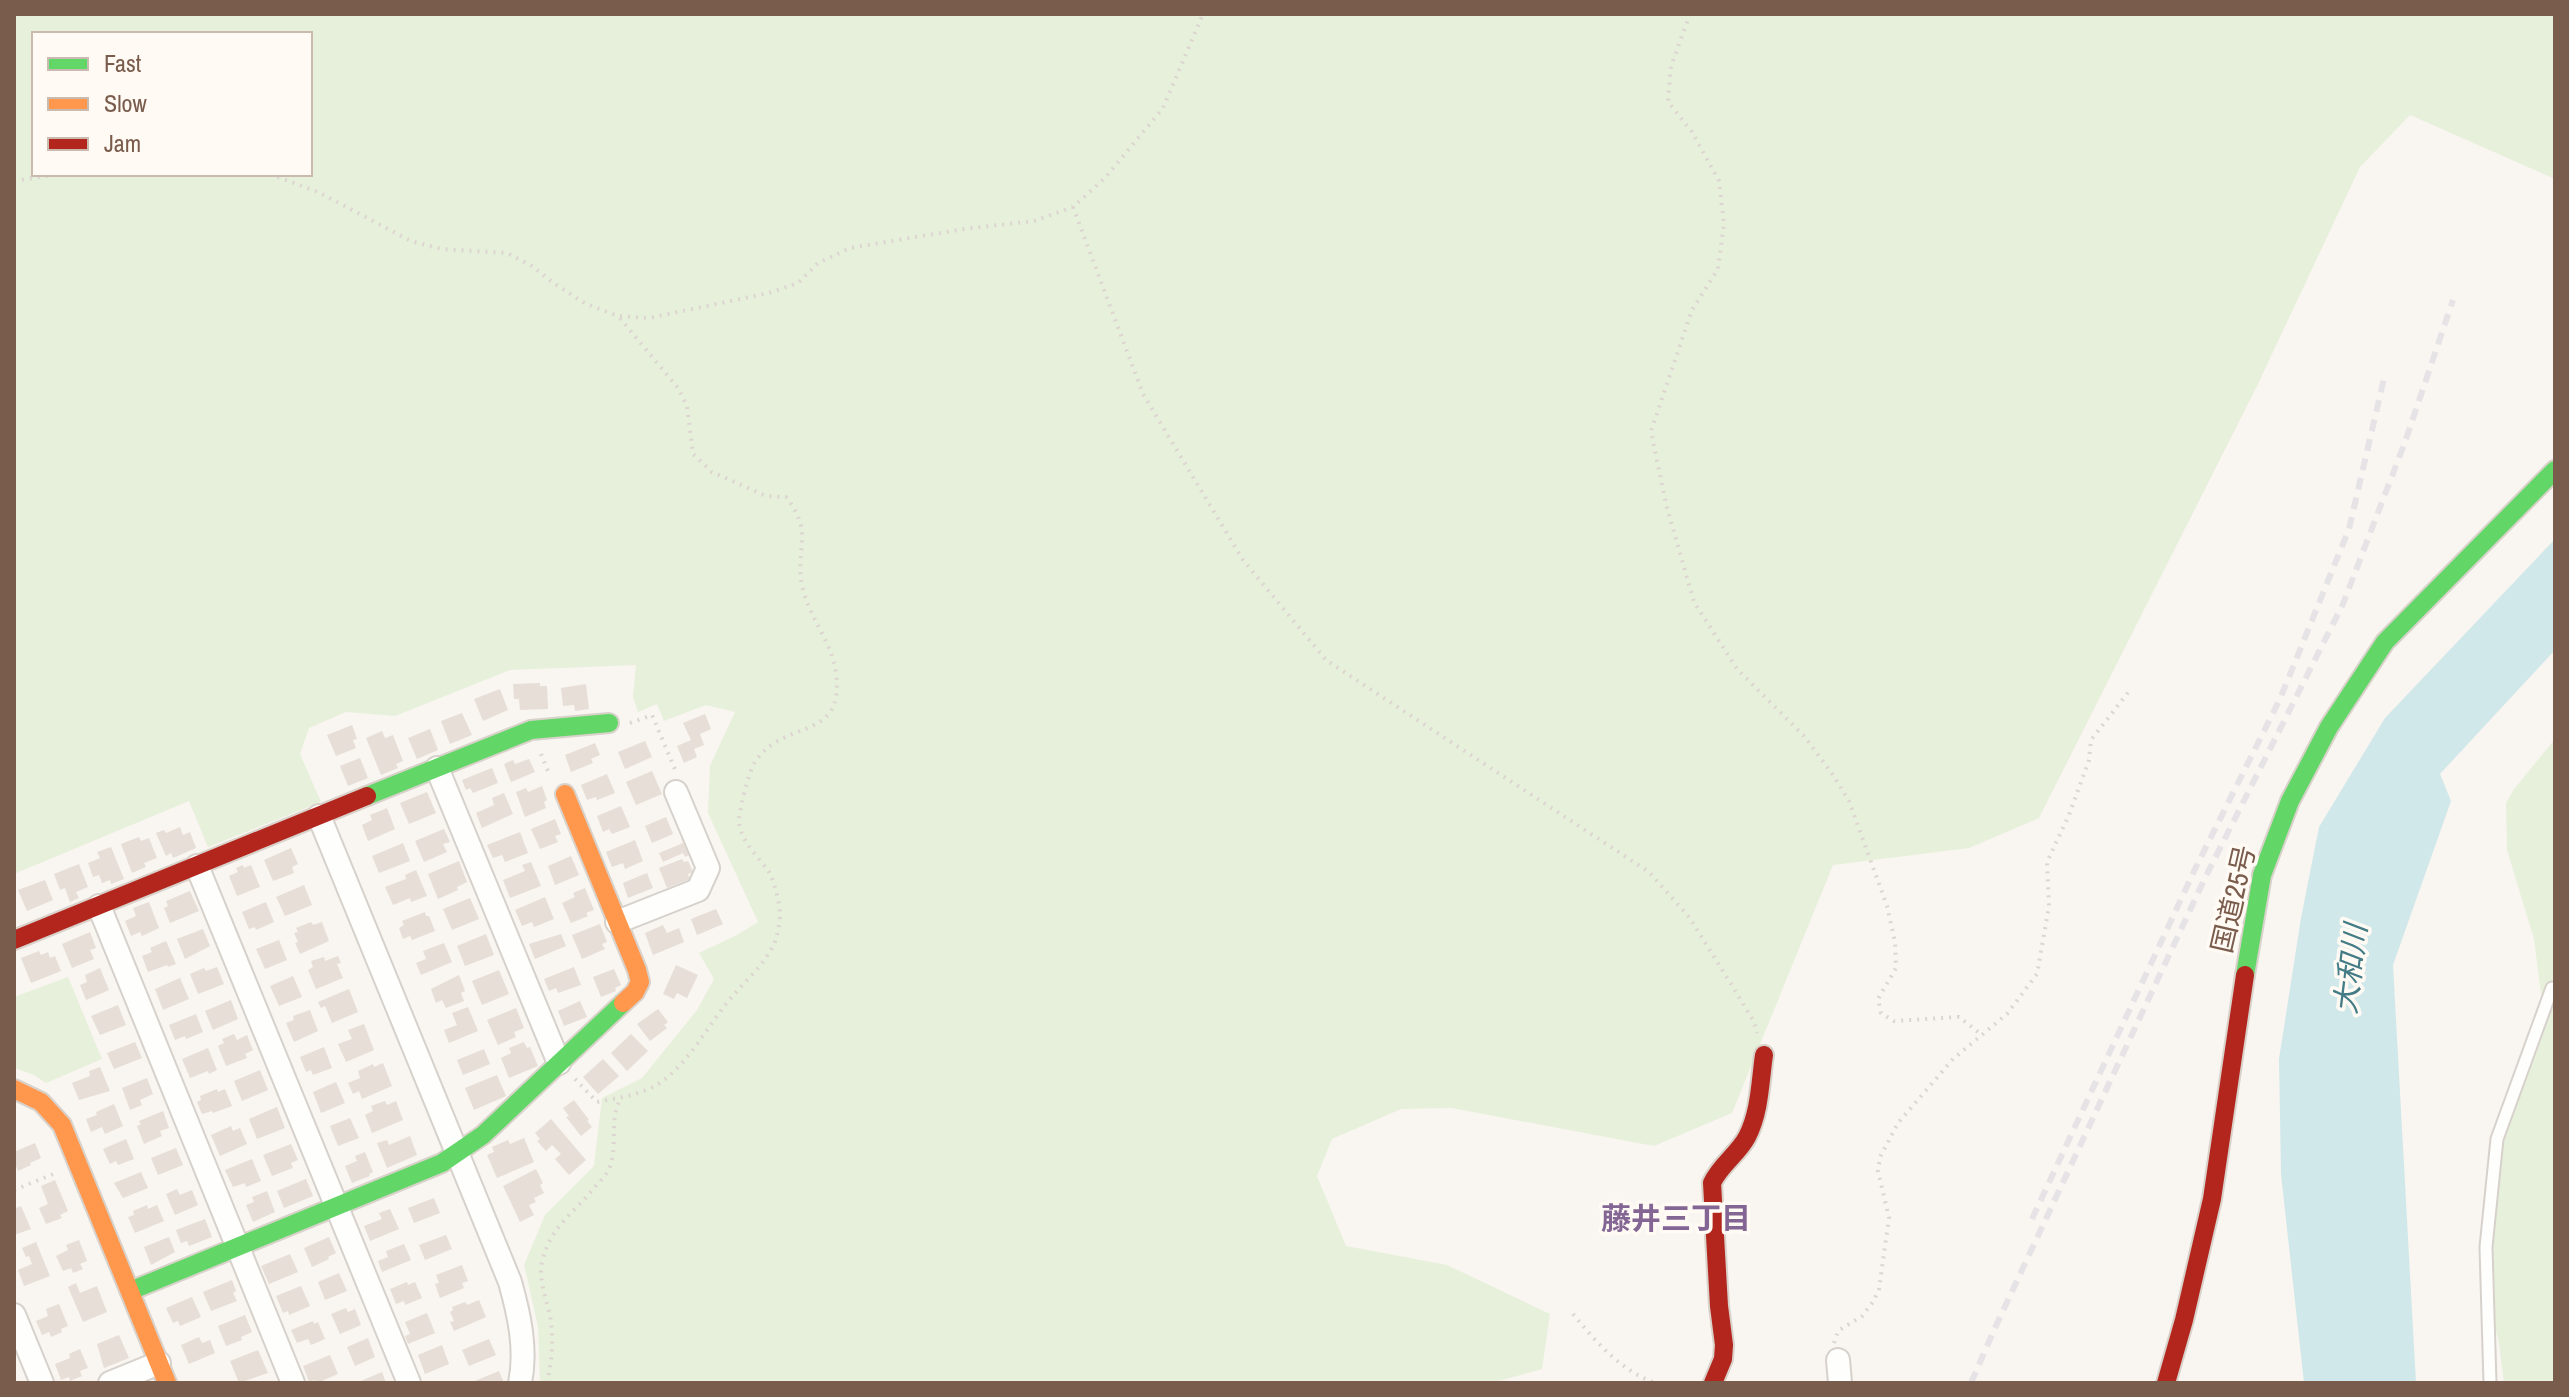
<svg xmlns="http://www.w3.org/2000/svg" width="2569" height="1397" font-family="'Archivo Narrow','Noto Sans JP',sans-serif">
<rect width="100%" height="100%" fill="#f9f5f0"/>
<path fill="#e7f0db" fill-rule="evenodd" d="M14,14h2541v165l-145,-64 -50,52 -103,219 -218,432 -70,30 -136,17 -101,248 -78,33 -202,-38 -51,1 -69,30 -15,37 29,70 101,19 103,49 -8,55 -51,14h-951l-2,-57 -14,-61 21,-50 49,-49 8,-68 40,-20 55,-68 17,-31 -15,-26 38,-18 21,-13 -50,-109 2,-47 25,-54 -29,-7 -42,16 -7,-17 -19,8 -5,-15 3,-32 -126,5 -115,46 -49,-4 -37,16 -9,26 21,48 -113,45 -19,-46 -175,73zM34,34h276v140h-276z
M2555,739v644h-51l-5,-40 -14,-60 17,-154 43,-104 -11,-86 -27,-89 -1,-47 8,-14z
M68,977l34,82 -56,24 -12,-8 -17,-6 -3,-7v-65z"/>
<path fill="#d0e8ea" d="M2555,539v111l-115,124 11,27 -58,164 23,418h-112l-23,-209 -2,-115 22,-141 18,-91 66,-109z"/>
<path fill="#e6ded7" d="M540,683v3h7l1,23 -28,1 -1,-11h-5l-1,-15z
M586,684l3,25 -14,2 -1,-6 -11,1 -2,-18z
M500,689l8,21 -25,11 -9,-22z
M462,713l10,22 -22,9 -9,-23z
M705,714l6,15 -11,5 4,11 -10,4 3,8 -13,6 -7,-17 14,-6 -8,-17z
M352,725l5,14 -4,1 3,8 -20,8 -9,-21z
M430,729l8,21 -21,9 -9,-21z
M382,731l3,7 8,-3 10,26 -7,3 2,4 -17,7 -15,-37z
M645,741l7,16 -27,12 -7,-17z
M595,743l5,12 -9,4 2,4 -22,9 -6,-17z
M360,758l8,20 -20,8 -8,-20z
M529,759l6,13 -24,10 -7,-18 9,-4 2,4z
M492,768l6,15 -25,10 -3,-5 -4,2 -4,-10z
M652,771l10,23 -26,11 -10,-23z
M607,774l8,19 -18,7 -1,-3 -9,3 -6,-15z
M542,786l5,14 -3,2 2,6 -21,9 -9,-25 10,-4 2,4z
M427,792l9,21 -27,11 -9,-21z
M504,793l9,21 -31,14 -6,-15 18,-8 -2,-7z
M621,806l9,21 -18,7 -3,-5 -6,3 -6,-16z
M387,808l8,21 -27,12 -6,-16 10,-5 -2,-5z
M666,817l7,17 -21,9 -7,-17z
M555,819l6,15 -6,2 3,6 -18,7 -9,-20z
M180,827l3,8 7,-3 6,16 -23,10 -2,-5 -5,3 -10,-23 8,-3 2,3z
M444,829l6,13 -7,2 4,8 -23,10 -9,-21z
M520,832l8,21 -23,9 -3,-7 -9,3 -6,-13z
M139,837l2,4 8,-3 8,20 -13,5 2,4 -14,6 -11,-29z
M635,840l8,21 -18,8 -2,-6 -11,4 -6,-15z
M403,843l7,18 -31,12 -7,-17z
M683,843l6,12 -4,2 -2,-4 -20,9 -4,-9z
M111,847l13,32 -13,5 -1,-4 -8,3 -3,-8 -6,2 -5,-14 12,-5 -3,-6z
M291,848l7,16 -6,3 2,6 -21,8 -9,-21z
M571,856l8,19 -24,10 -7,-19z
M682,859l2,3 4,-1 5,11 -5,2 2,5 -23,9 -8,-20z
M459,861l8,21 -10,5 1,3 -20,9 -10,-25z
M531,862l10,24 -31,12 -7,-18 22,-9 -3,-6z
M79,864l9,23 -12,5 3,6 -9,4 -5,-14 -5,2 -6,-16z
M243,865l1,3 7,-3 9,22 -23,9 -8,-20 9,-4 -2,-4z
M416,870l11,26 -16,6 -1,-4 -17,7 -8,-18 21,-8 -1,-4z
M647,873l6,15 -25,10 -5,-15z
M45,880l8,20 -26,11 -9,-21z
M304,885l8,20 -27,11 -9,-19z
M585,888l9,22 -8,3 2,3 -17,7 -9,-20 13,-6 -2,-4z
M190,891l9,20 -29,12 -6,-15 4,-2 -2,-5z
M545,897l9,22 -20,8 -2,-5 -10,4 -7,-16z
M470,898l9,21 -27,11 -9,-21z
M149,902l10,26 -17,8 -2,-4 -9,4 -6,-15 11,-5 -3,-8z
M266,902l8,20 -18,8 -1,-3 -6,2 -7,-17z
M716,909l7,15 -26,11 -6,-16z
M425,912l1,4h3l6,15 -23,9 -2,-4 -7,3 -4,-11 5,-3 -2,-4z
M311,922l2,3 9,-3 7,19 -29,13 -5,-11 3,-1 -4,-9 4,-1 -2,-4z
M600,924l7,18 -5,2 3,5 -23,10 -10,-24z
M663,925l4,8 12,-5 5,14 -31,13 -8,-22z
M203,929l7,17 -25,13 -8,-20z
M90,932l6,16 -6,2 4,9 -22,9 -10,-24z
M486,934l8,21 -29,11 -8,-20z
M561,934l5,12 -31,13 -6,-15z
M279,940l8,20 -22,9 -9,-20z
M166,941l10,23 -8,3 -1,-2 -19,7 -6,-16 10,-4 -2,-4z
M444,943l8,19 -31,13 -5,-12 10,-4 -3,-8z
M39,951l2,4 7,-3 2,6 5,-2 6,15 -30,12 -10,-25z
M338,956l3,7 -4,1 6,14 -27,11 -8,-19 5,-3 -2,-6 13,-4 1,4z
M676,965l22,10 -11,23 -10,-5 -3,6 -11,-5z
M217,967l7,17 -26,10 -8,-20 14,-6 2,3z
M574,967l7,18 -23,8 -2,-5 -7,3 -5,-12z
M100,968l9,22 -23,10 -6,-15 7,-3 -2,-7z
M614,969l7,16 -6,3 1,3 -15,6 -8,-20z
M499,970l10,24 -27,11 -10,-24z
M459,975l6,16 -4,2 3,8 -18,7 -4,-8 -6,3 -5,-14z
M293,976l9,21 -23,9 -9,-20z
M180,978l9,21 -26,11 -8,-21z
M349,989l9,23 -26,11 -7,-17 -4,2 -3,-6z
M231,1000l7,19 -25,11 -8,-19z
M580,1001l7,16 -23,9 -6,-15z
M118,1005l8,20 -26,10 -9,-19z
M468,1007l10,24 -29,12 -5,-13 13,-5 -5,-12z
M516,1008l8,20 -10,4 2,5 -18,8 -11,-25z
M658,1009l10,13 -4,3 3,3 -17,13 -13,-17z
M310,1010l8,21 -24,11 -8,-19 8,-3 -1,-4z
M196,1014l7,18 -17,7 -1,-3 -10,4 -6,-15z
M364,1024l10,26 -28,12 -8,-18 14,-5 -4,-9z
M234,1034l3,6 10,-5 6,15 -8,4 2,4 -21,8 -8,-20 6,-3 -2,-4z
M631,1034l17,17 -21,20 -16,-18z
M135,1042l7,16 -28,11 -7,-16z
M524,1042l3,6 3,-1 8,19 -29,12 -8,-20 10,-5 -2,-5z
M324,1047l8,21 -19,7 -2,-5 -5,2 -6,-15z
M208,1048l9,22 -8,4 -1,-3 -18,7 -8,-19z
M484,1049l6,15 -27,11 -6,-15z
M603,1059l16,17 -21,18 -15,-17z
M383,1063l9,23 -30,13 -3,-8 -6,3 -5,-11 12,-5 -2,-7 15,-7 1,3z
M100,1067l10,24 -31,9 -7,-17 18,-7 -1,-5z
M260,1070l8,20 -26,11 -8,-20z
M497,1075l9,21 -32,14 -9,-22z
M147,1078l6,16 -13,6 2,5 -12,5 -8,-22z
M336,1082l9,21 -24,10 -8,-21z
M217,1089l1,3 7,-3 7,17 -19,7 -1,-2 -10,3 -5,-12 4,-2 -1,-4z
M574,1100l15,20 -2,1 5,6 -11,9 -15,-19 3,-1 -6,-8z
M385,1101l2,4 9,-4 7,19 -31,13 -7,-18 8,-4 -2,-5z
M114,1104l9,22 -18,8 -3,-7 -11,5 -5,-13 11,-4 -1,-3z
M277,1107l8,21 -28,11 -8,-20z
M163,1111l6,17 -9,3 2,5 -18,8 -7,-18 4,-2 -2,-3z
M350,1118l9,20 -21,8 -8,-20z
M551,1119l35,41 -17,15 -14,-16 6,-5 -9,-9 -6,6 -9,-10 3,-2 -5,-6z
M231,1126l2,5 7,-3 7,16 -27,12 -9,-21z
M410,1136l7,19 -30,13 -10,-25 10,-3 2,5z
M524,1138l10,24 -37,16 -10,-23 7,-3 -2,-5 16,-7 2,4z
M126,1139l8,20 -16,6 -2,-4 -6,3 -7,-15z
M35,1143l6,15 -11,5 1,2 -13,6 -2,-5 -2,1v-15z
M291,1144l7,16 -7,3 2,5 -21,8 -9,-21z
M176,1148l7,17 -25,10 -7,-17z
M365,1152l8,20 -4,2 1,2 -18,7 -7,-17 12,-5 -2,-5z
M252,1159l9,22 -15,6 -1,-4 -12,4 -8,-17z
M536,1169l7,14 -3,2 4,8 -10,5 2,4 -7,3 5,10 -14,7 -17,-36z
M141,1172l7,16 -25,10 -9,-15z
M306,1179l7,17 -29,12 -7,-17z
M55,1180l13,31 -8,4 2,3 -16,6 -7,-16 9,-4 -7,-18z
M177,1189l3,6 12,-5 6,15 -23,10 -9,-21z
M267,1191l8,21 -22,10 -7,-17 8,-3 -2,-5z
M434,1198l6,15 -26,10 -6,-15z
M147,1205l1,4 9,-4 7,16 -29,12 -7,-16 6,-2 -1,-4z
M21,1206l10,23 -17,6v-26z
M390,1209l9,20 -29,12 -6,-15 18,-7 -3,-6z
M205,1219l7,18 -23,9 -2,-5 -6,2 -5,-13z
M446,1235l6,14 -27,11 -6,-15z
M169,1237l6,15 -24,13 -7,-18z
M329,1237l7,16 -8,4 1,2 -17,8 -8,-19z
M79,1240l8,21 -7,3 3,5 -10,4 -2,-5 -8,3 -7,-15 12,-6 -2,-5z
M36,1242l14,34 -26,10 -6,-16 14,-6 -3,-8 -3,1 -4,-9z
M404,1244l7,16 -29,12 -4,-11 10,-4 -2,-6z
M290,1254l8,18 -29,12 -8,-18z
M462,1265l6,16 -6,2 2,5 -24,10 -5,-14 4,-1 -3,-8z
M339,1273l8,18 -22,9 -7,-18z
M232,1280l4,11 -3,2 4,8 -26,10 -8,-19z
M407,1282l1,3 7,-3 7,16 -17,7 -1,-4 -8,3 -6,-15z
M76,1283l4,10 17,-7 10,26 -24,10 -15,-35z
M301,1286l9,20 -21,9 -1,-4 -5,2 -7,-17z
M192,1297l9,20 -21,9 -2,-5 -5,2 -7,-15z
M479,1300l7,17 -32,14 -4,-9 4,-1 -4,-9 3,-2 -1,-3 13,-5 2,3z
M59,1304l9,22 -7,3 1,3 -11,5 -2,-5 -7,3 -6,-14 12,-5 -2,-7z
M346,1308l2,4 7,-3 6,16 -21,9 -9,-20z
M427,1313l8,20 -27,11 -3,-8 5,-2 -5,-12z
M245,1315l7,17 -11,5 1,3 -16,6 -8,-20z
M313,1321l1,3 4,-2 7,17 -14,6 -3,-6 -11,4 -6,-13z
M119,1335l10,23 -25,10 -7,-24z
M199,1337l3,6 8,-3 5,13 -26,11 -8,-19z
M368,1338l7,19 -20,9 -8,-19z
M489,1339l7,16 -27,11 -7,-16z
M442,1345l7,19 -24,10 -7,-19z
M80,1349l8,19 -8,3 2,5 -12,5 -1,-4 -8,3 -6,-16 15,-6 -1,-4z
M258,1350l10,23 -29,10 -9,-22z
M330,1355l8,19 -21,9 -3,-3 -5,2 -6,-16z
M499,1371l5,12h-34z
M382,1372l4,11h-30z"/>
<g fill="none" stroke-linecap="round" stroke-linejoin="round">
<g stroke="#d7d1cb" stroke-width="15">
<path id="lane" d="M2490,1383l-4,-136 11,-108 55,-151"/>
</g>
<g stroke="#d7d1cb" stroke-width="26">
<path id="street" d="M437,768l122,295
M319,816l191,466c9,32 17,67 10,101
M197,866l212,517
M99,906l194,477
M617,922l81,-32 10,-22 -32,-76
M14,1315l28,68
M1838,1360l2,23
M110,1383l49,-20"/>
</g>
<g stroke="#d9d2cb" stroke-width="22">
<path id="fast" d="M367,796l164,-66 78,-7
M2245,975l17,-100 28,-74 39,-74 56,-85 170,-172
M130,1291l312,-128 41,-28 140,-132"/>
</g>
<g stroke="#d9d2cb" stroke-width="22">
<path id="slow" d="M565,794l72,176 3,12 -5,10 -12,11
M14,1089l27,13 21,23 105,258"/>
</g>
<g stroke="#d9d2cb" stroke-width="22">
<path id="jam" d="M14,940l353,-144
M1713,1383l10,-24 1,-14 -5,-39 -7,-123c8,-18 26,-29 35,-46 13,-25 13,-55 17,-82
M2166,1383l18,-63 28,-121 33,-224"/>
</g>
<path stroke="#dcd5d0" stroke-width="4" stroke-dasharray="2 6" stroke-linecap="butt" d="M1690,14l-19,52 -3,36 24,30 27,49 5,43 -6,45 -26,41 -41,121 15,73 28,98 43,67 68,68 28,38 16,26 38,105 8,36 1,26 -18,31 3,14 13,8 65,-4 23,18
M270,174l48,18 93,49 30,8 66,4 25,13 20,16 34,22 32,12 31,2 120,-25 29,-10 20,-20 32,-15 114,-19 70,-8 39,-14 32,-29 58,-70 40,-94
M14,181l44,-7
M1073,207l70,187 100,166 83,100 323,212 40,45 42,67 23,38 3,11
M630,723l22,-8 25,59
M541,754l9,22
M575,1079l22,23c20,-4 39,-6 58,-16 32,-19 51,-58 75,-87 14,-17 31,-31 42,-51 5,-8 8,-25 8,-35 -1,-13 -5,-29 -11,-41 -10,-15 -30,-32 -30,-52 0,-5 2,-12 3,-18 3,-11 7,-30 13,-40 30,-45 90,-19 81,-89 -4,-31 -26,-54 -33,-84 -10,-40 13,-54 -17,-92l-20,-1 -54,-24 -19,-18 -6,-48 -9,-18 -59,-71
M14,1190l42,-17
M1573,1314c23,28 47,56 82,69
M1834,1343l4,-12 24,-15 11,-14 6,-13 10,-71 -11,-47 2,-14 18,-34 55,-64 54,-45 30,-40 12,-68 -2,-44 22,-47 20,-55 2,-20 39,-50
M547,1383c5,-22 7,-44 3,-67 -3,-16 -12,-37 -8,-54 8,-35 31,-48 52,-74 5,-6 12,-12 15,-19 10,-25 -1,-48 12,-71"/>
<use href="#lane" stroke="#fefefd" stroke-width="11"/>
<use href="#street" stroke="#fefefd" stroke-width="22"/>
<use href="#fast" stroke="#63d668" stroke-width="18"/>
<use href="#slow" stroke="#ff974d" stroke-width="18"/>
<use href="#jam" stroke="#b3261e" stroke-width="18"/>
<path stroke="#e6e3e7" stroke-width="6" stroke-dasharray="12 8" stroke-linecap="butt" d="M2032,1219l164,-352 84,-168 69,-170 36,-155
M1971,1383l23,-53 211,-452 138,-274 62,-162 48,-142"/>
</g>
<g text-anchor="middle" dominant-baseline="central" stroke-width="7" stroke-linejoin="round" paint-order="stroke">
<g font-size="28" fill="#7a5c4d" stroke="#fffaf3">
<text transform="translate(2233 899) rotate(-77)">国道25号</text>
</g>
<g font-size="30" font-style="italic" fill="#437c86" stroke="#fffaf3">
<text transform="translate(2350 969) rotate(-83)">大和川</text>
</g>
<g font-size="30" font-weight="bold" fill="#846695" stroke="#fffaf3">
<text x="1676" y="1218">藤井三丁目</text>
</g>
</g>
<rect width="2569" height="1397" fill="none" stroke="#7a5c4d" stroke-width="32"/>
<rect x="32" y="32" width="280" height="144" fill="#fffaf3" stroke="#cabbb1" stroke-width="2"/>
<rect x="48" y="58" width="40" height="12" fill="#63d668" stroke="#cabbb1" stroke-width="2"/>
<text x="104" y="72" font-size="24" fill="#7a5c4d">Fast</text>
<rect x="48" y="98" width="40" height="12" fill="#ff974d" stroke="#cabbb1" stroke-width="2"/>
<text x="104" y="112" font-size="24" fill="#7a5c4d">Slow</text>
<rect x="48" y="138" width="40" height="12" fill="#b3261e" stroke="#cabbb1" stroke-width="2"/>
<text x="104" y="152" font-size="24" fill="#7a5c4d">Jam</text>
</svg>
